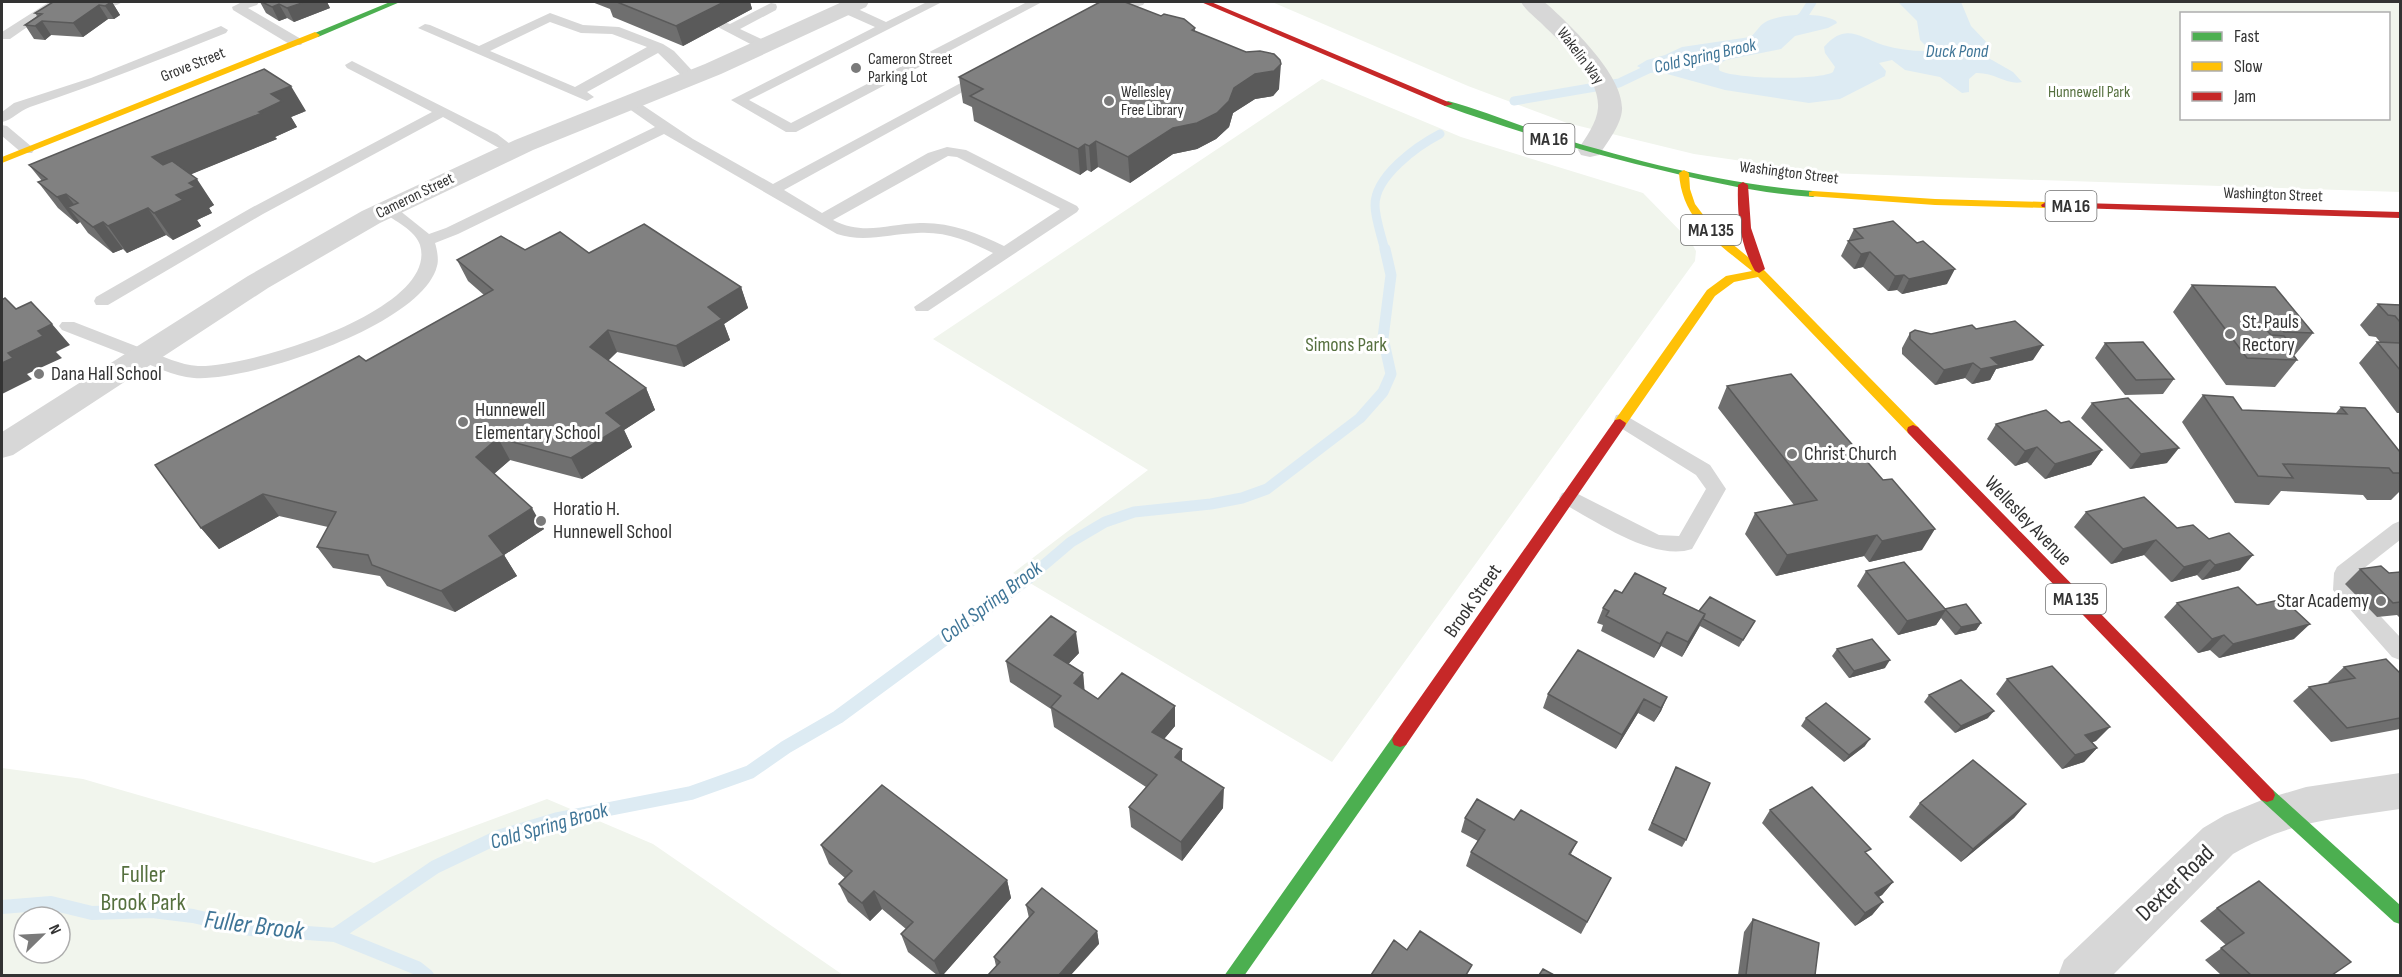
<svg xmlns="http://www.w3.org/2000/svg" width="2402" height="977" font-family="'Sofia Sans Condensed',sans-serif">
<rect width="100%" height="100%" fill="#fff"/>
<path fill="#f1f5ed" fill-rule="evenodd" d="M1272,2h1128v190l-575,-19 -131,-19 -127,-31 -43,-16 -56,-21zM2182,14h206v104h-206z
M1322,79l139,58 182,56 48,49 5,9 -1,10 -363,501 -319,-189 135,-103 -215,-131z
M2,768l81,11 291,84 173,-64 106,45 190,131h-841zM24,917h36v36h-36z"/>
<path fill="#ddebf3" d="M1898,2h63l10,24 20,21 -6,9 28,16 9,10c-13,4 -28,-10 -46,-9l-7,6v13l-7,1 -22,-16 -35,-7 -13,-10 -13,3 7,8 -1,5 -45,23 -31,4 -84,-13 -65,-18 -10,1 -13,-7 10,-6 18,-5 17,-8 68,-10c6,-4 8,-10 14,-14 15,-10 57,-11 72,-2l1,2 -9,5 -33,8 -14,13 -55,11 -7,4v6c11,9 100,11 114,2l2,-5 -10,-14 -1,-6c21,-25 36,-10 59,-2 14,4 28,6 42,6l2,-4 -7,-7 -3,-19z"/>
<g fill="none" stroke-linecap="round" stroke-linejoin="round">
<path stroke="#ddebf3" stroke-width="9" d="M1792,25l11,-9 9,-14
M1514,101l105,-18 40,-19
M1385,251c-3,-14 -10,-32 -10,-46 0,-29 42,-59 65,-71"/>
<path stroke="#ddebf3" stroke-width="11" d="M1038,570l33,-28 34,-20 29,-10 77,-8 31,-6 25,-9 93,-71 23,-26 8,-18 -8,-36 8,-63 -6,-26"/>
<path stroke="#ddebf3" stroke-width="14" d="M2,907l49,-4 41,10 60,-2 41,5 57,13 85,6 82,33 10,8
M335,935l100,-68 63,-30 60,-18 133,-26 59,-21 36,-25 52,-30 201,-148"/>
<path fill="#d7d7d7" fill-rule="evenodd" d="M49,2h14l-53,37h-8v-7z
M69,2h53c-8,8 -45,7 -53,0z
M242,2h17l-2,3 -9,3 53,31 2,3 -2,3h-10l-58,-35 -1,-3z
M927,2h15l-193,98 42,23 236,-121h15l-246,130h-10l-55,-32 144,-73 -36,-16 -1,-3 1,-3h10l37,17z
M1126,2h19l-2,3 -39,10 -6,-4 1,-3z
M771,3l5,1 1,3 -1,3 -36,19 30,14 2,3 -2,3h-10l-46,-24 7,-4 9,3z
M550,13l33,12 36,2 44,17 11,7 25,27 -7,4 -5,-1 -29,-28 -71,39 7,5 -7,4 -169,-73 7,-4 5,1 49,21zM550,22l31,11 31,1 35,13 -72,40 -85,-36z
M221,26l7,4 -2,3c-65,26 -130,52 -196,74 -11,4 -18,13 -28,15v-10l12,-9 77,-25z
M352,61l145,73 22,17 -7,4 -69,-38 -180,97 -155,91h-12l-2,-4 2,-4 155,-89 181,-96 -85,-44 -2,-3z
M983,71l5,1 2,3 -2,3 -204,112 38,23 106,-60 19,-6 19,3 111,56 2,3 -2,3 -149,99h-12l-2,-4 79,-54c-24,-12 -48,-22 -76,-20 -28,1 -53,10 -80,1l-173,-100 -206,100 -23,9c2,6 4,17 2,23 -14,59 -188,116 -243,112 -21,-2 -41,-12 -60,-20 -24,-9 -48,-19 -72,-28l-3,-4 3,-4h12c24,9 48,19 72,28 17,6 34,15 52,16 48,2 242,-55 222,-121 -4,-14 -26,-25 -38,-33l-2,-3 2,-3h12l35,28 17,-6 209,-101 -30,-21 -2,-3 2,-3h10l58,39 80,45zM948,156l9,1 103,52 -56,37c-26,-13 -55,-24 -84,-23 -33,1 -56,13 -87,-3z
M2,125l5,1 25,21 2,3 -2,3h-10l-20,-17z
M1623,414l87,51 16,24 -34,60c-38,13 -96,-28 -130,-46l-3,-5 3,-5 7,-2 7,2 83,42 20,1 27,-47 -10,-14 -80,-50 -2,-5 2,-5z
M2400,521v19l-46,36v12l46,49v23l-8,-3 -59,-67 1,-17 3,-6 56,-43z"/>
<path fill="#d7d7d7" fill-rule="evenodd" d="M842,2h27l-3,5 -145,67 -188,76 -153,73 -112,65 -255,167 -11,3v-26l246,-156 114,-65 153,-71 190,-76z
M1521,2h23l4,3c24,22 76,71 74,105 -1,15 -15,33 -23,45l-9,2 -9,-2 -3,-5c7,-12 19,-27 20,-42 2,-30 -32,-61 -52,-80 -8,-9 -20,-17 -25,-26z
M2400,773v36c-64,10 -109,11 -167,45l-121,122h-54l6,-16 139,-132 22,-13 37,-15 44,-13z"/>
<path fill="#4caf50" fill-rule="evenodd" d="M390,2h10l-82,35 -8,-2z
M1448,101c31,8 61,21 92,31 88,27 181,52 273,59l5,3 -5,3c-47,-3 -94,-13 -140,-24 -77,-18 -154,-40 -228,-67l-2,-2z
M1400,733l6,2 2,5 -2,5 -162,231h-20l170,-241z
M2267,788l6,2 127,115v19l-6,-2 -133,-122 -2,-5 2,-5z"/>
<path fill="#ffc107" fill-rule="evenodd" d="M315,32l5,3 -2,2 -316,126v-6z
M1684,170l5,3 1,16 5,15 18,24 52,43 153,156 1,3 -1,3h-10l-150,-156 -24,5 -19,14 -90,130h-10l-1,-3 1,-3 92,-130 19,-14 26,-5c-34,-28 -70,-50 -73,-98z
M1813,191l122,8 111,3 5,3 -5,3 -111,-3 -126,-9v-4z"/>
<path fill="#c62828" fill-rule="evenodd" d="M1201,2h10l242,102 -8,2z
M1743,182l5,3 3,43 14,41 -6,4 -4,-2c-15,-26 -18,-56 -17,-86z
M2046,202l354,10v6l-358,-11 -1,-2z
M1620,419l6,4 -1,3 -219,319 -6,2 -6,-2 -2,-5 2,-5 221,-315z
M1913,425l5,2 355,363 2,5 -2,5 -6,2 -6,-2 -353,-367 -1,-3 1,-3z"/>
</g>
<path fill="#6f6f6f" d="M112,2l8,13 -6,4h-6l-25,18 -32,-2 -6,5 -11,-1 -9,-14 12,-9 -2,-3z
M260,2h67l3,6 -36,14 -7,-4 -8,3 -13,-8z
M592,2h158l2,7 -69,37 -70,-29 -3,-8z
M1161,16l34,12v3l84,58 -6,7 -18,3 -22,14 -4,14 -13,12 -19,10 -24,5 -43,29 -32,-16 -7,5 -4,-2 -7,5 -106,-54 -2,-14 -9,-4 -4,-26z
M306,111l-15,6 6,10 -22,10 2,2 -86,35 23,31 -5,3 3,5 -15,7 4,6 -28,14 -7,-5 -39,18 -4,-4 -10,4 -25,-20 -8,-11 -3,2 -19,-16 -20,-26 4,-1 -13,-16z
M1854,229l93,55 -45,10 -5,-4 -9,1 -25,-24 -9,2 -13,-13z
M525,250l64,3 152,34 7,21 -24,16 6,16 -46,27 -67,-15 -9,8 38,28 9,22 -31,20 8,17 -50,32 -72,-19 -16,14 50,55 -40,26 13,21 -62,36 -68,-26 -7,-10 -47,-8 -16,-21 11,-20 -49,-11 -60,33 -18,-21 165,-167 118,-66 -16,-14 -11,-21z
M2192,285l121,48 -19,23 3,4 -22,27 -49,-2 -53,-73z
M2378,304l22,1v108h-3l-38,-50 18,-21h3l-4,-5 -7,-1 -9,-11z
M1976,329l57,31 -37,9 -6,11 -18,4 -7,-6 -30,7 -33,-31v-6l8,-15 21,1z
M2105,343l69,36 -11,15 -38,1 -30,-37z
M1727,386l195,164 -53,12 -5,-6 -88,20 -31,-42 10,-21 39,-8 -76,-97z
M2203,395l39,15 94,3 5,-6 59,45v39l-9,9h-24l-4,-5 -82,-4 -12,14 -34,-2 -53,-81z
M2092,403l75,60 -37,6 -49,-51z
M2061,423l41,27 -11,15 -46,14 -18,-17 -12,4 -28,-27 9,-15z
M2086,512l91,16 63,42 -38,10 -5,-5 -26,7 -27,-27 -33,9 -37,-37z
M2360,569l29,4 11,-1v46l-3,-3 -20,2 -32,-33z
M1866,571l79,38 36,14 -5,7 -21,5 -14,-17 -5,7 -38,10 -41,-49z
M1622,593l41,1 36,17 56,10 -16,26 -39,-21 -18,31 -21,-11 -7,12 -53,-27 2,-6 -6,-2 6,-15z
M2177,603l80,2 37,34 -75,19 -9,-8 -12,3 -34,-36z
M1837,649l48,19 -36,10 -17,-22z
M1079,653l-11,11 15,9 1,17 14,9 77,27 -11,13 18,22 41,47 -41,53 -51,-34 -2,-20 17,-20 -92,-60 -3,-18 -41,-27 -4,-21z
M2344,667l56,6v56l-69,13 -38,-41 16,-14 20,-4 -1,-1z
M2007,679l89,62 -4,1 5,6 -13,14 -22,7 -66,-75z
M1548,694l119,3 -6,14 -7,11 -16,-9 -22,36 -73,-41z
M1929,695l59,23 -33,15 -31,-31z
M1806,718l59,28 -21,16 -43,-36z
M1676,767l10,73 -4,7 -34,-17z
M1920,803l106,1 -12,14 -53,44 -52,-45z
M1770,810l97,44 26,28 -11,13 -4,2 5,5 -11,13 -17,11 -93,-103z
M1465,818l49,2 63,22 -6,12 40,24 -30,56 -115,-68 5,-14 7,-11 -17,-9z
M821,845l186,35 4,18 -68,77h-6l-29,-23 -7,-18 5,-5 -24,-20 -12,12 -22,-19 -9,-18 6,-6 -16,-14z
M1026,905l71,26 2,13 -103,22 -2,-9 35,-39z
M2217,908l115,67h-111l-16,-15 21,-15 -26,-24z
M1753,919l62,56h-77l6,-43z"/>
<path fill="#5a5a5a" d="M112,2l8,13 -6,4 -9,-13z
M305,2h22l3,6 -36,14 -7,-14z
M724,2h26l2,7 -69,37 -7,-20z
M279,4l8,14 -8,3 -7,-14z
M99,5l9,14 -25,18 -10,-14z
M42,21l9,14 -6,5 -10,-14z
M1281,64l-2,25 -6,7 -18,3 -22,14 -4,14 -13,12 -19,10 -24,5 -43,29 -2,-26 127,-83z
M291,86l15,25 -15,6 6,10 -22,10 2,2 -107,44 -18,-26 107,-45 12,-18z
M1096,141l2,26 -7,5 -2,-26z
M1085,144l2,26 -7,5 -2,-26z
M197,179l17,26 -5,3 3,5 -15,7 4,6 -28,14 -19,-27 22,-18 13,-12z
M66,194l20,26 -18,-13 12,15 -3,2 -20,-27z
M148,208l18,27 -39,18 -19,-27z
M103,222l20,27 -10,4 -20,-26z
M1870,252l-7,15 -9,2 7,-15z
M1955,269l-8,15 -45,10 7,-15z
M1904,275l-7,15 -9,1 7,-15z
M741,287l7,21 -24,16 6,16 -46,27 -8,-21 32,-39z
M52,324l18,21 -14,7 6,6 -35,16 5,5 -30,15v-31l6,-10 30,-22z
M608,330l9,22 -17,17 -10,-22z
M2043,345l-10,15 -37,9 -6,11 -18,4 9,-15 10,-11z
M1973,363l-8,15 -30,7 9,-15z
M646,388l9,22 -31,20 8,17 -50,32 -11,-21 35,-45z
M498,438l12,22 -21,18 -13,-21z
M2037,447l-10,15 -12,4 10,-15z
M2179,448l-12,15 -37,6 11,-15z
M2102,450l-11,15 -46,14 10,-15z
M263,494l16,22 -60,33 -18,-21z
M532,508l12,21 -40,26 13,21 -62,36 -14,-21 48,-55z
M1935,529l-13,21 -53,12 13,-21z
M1877,535l-13,21 -88,20 11,-21z
M2156,540l-12,15 -33,9 12,-15z
M2253,555l-13,15 -38,10 13,-15z
M2210,560l-13,15 -26,7 13,-15z
M1946,610l-10,15 -38,10 9,-14z
M1705,614l-7,15 -16,28 6,-15z
M1981,623l-5,7 -21,5 6,-8z
M2310,624l-16,15 -75,19 14,-14z
M1076,632l3,21 -22,23 -3,-21z
M1667,632l-6,14 -7,12 6,-14z
M2224,635l-14,15 -12,3 14,-14z
M1890,660l-5,8 -36,10 5,-7z
M1083,673l2,21 -11,-11z
M1667,697l-6,14 -7,11 7,-14z
M1644,699l-6,14 -22,36 6,-14z
M1175,706v20l-22,26 -1,-20z
M1994,711l-6,7 -33,15 6,-7z
M2110,727l-14,14 -24,8 13,-14z
M1870,739l-5,7 -21,16 5,-7z
M2097,748l-13,14 -22,7 13,-14z
M1182,749v20l-7,-12z
M1224,788l-1,20 -41,53 -1,-19z
M2026,804l-12,14 -53,44 12,-13z
M1007,880l4,18 -68,77h-3l-6,-14z
M1893,882l-11,13 -18,11 11,-13z
M874,891l8,18 -12,12 -8,-18z
M1883,902l-11,13 -17,11 10,-13z
M1097,931l2,13 -28,31h-12z"/>
<path fill="#818181" stroke="#5a5a5a" stroke-width="1.5" d="M53,2h58l-6,4 -6,-1 -26,18 -31,-2 -7,5 -10,-1 17,-11 -7,-1z
M262,2h43l-18,6 -8,-4 -7,3z
M617,2h107l-48,24z
M1100,2h25l36,14 3,-2 20,5 11,9 -3,2 54,22 14,-1 14,3 6,6 1,4 -7,7 -19,3 -21,14 -5,13 -12,12 -20,10 -24,5 -45,29 -32,-16 -7,5 -4,-2 -7,5 -108,-53 13,-7 -24,-12z
M264,69l27,17 -20,8 11,7 -23,11 3,1 -110,44 11,8 9,-4 25,18 -8,4 6,4 -19,8 7,5 -29,13 -6,-5 -40,18 -5,-4 -10,5 -25,-20 10,-4 -12,-9 -9,3 -19,-15 9,-3 -18,-14z
M1893,221l24,22 6,-2 32,28 -46,10 -5,-4 -9,1 -25,-24 -9,2 -13,-13 15,-3 -9,-9z
M644,224l97,63 -33,20 14,12 -46,27 -68,-16 -18,17 56,41 -40,25 16,13 -51,32 -73,-20 -22,19 56,51 -43,28 15,19 -63,36 -69,-26 -4,-10 -51,-8 19,-35 -73,-18 -62,34 -46,-63 204,-109 7,5 127,-71 -36,-30 44,-24 24,14 35,-18 29,21z
M2192,285l83,2 38,46 -29,-1 -4,-5 -17,-1 8,9 13,1 9,11h-6l10,13 -50,-2z
M5,298l11,11 15,-7 21,22 -14,7 5,5 -35,17 5,5 -11,5v-63z
M2378,304l22,1v17l-5,-6 -7,-1z
M2015,321l28,24 -52,13 8,7 -18,4 -8,-6 -29,7 -34,-31v-6l5,-3 16,4 41,-9 4,4z
M2143,342l31,37 -38,1 -31,-37z
M2377,342l23,1v27z
M1791,374l92,106 9,-1 43,50 -53,12 -5,-6 -90,20 -32,-42 62,-13 -90,-114z
M2203,395l30,2 9,13 105,4 -6,-7 24,1 35,44v21h-7l-4,-5 -106,-4 10,14 -35,-2z
M2128,398l51,50 -38,6 -49,-51z
M2046,410l15,13 8,-2 33,29 -47,14 -18,-17 -12,4 -29,-27z
M2144,497l33,31 16,-3 16,14 20,-6 24,22 -38,10 -5,-5 -26,7 -28,-27 -33,9 -37,-37z
M1904,562l42,48 -39,11 -41,-50z
M2381,566l8,7 11,-1v30l-7,1 -33,-34z
M1635,573l31,15 -3,6 42,20 -17,28 -21,-10 -7,12 -54,-28 3,-5 -6,-3 12,-18 7,3z
M2238,587l19,18 26,-6 27,25 -77,20 -9,-9 -12,4 -35,-36z
M1710,597l45,24 -12,19 -40,-21 2,-5 -6,-3z
M1966,604l15,19 -20,4 -16,-18z
M1051,616l25,16 -22,23 29,18 -9,10 24,16 24,-26 53,33 -23,26 30,17 -7,8 49,31 -43,54 -52,-35 28,-32 -106,-68 10,-11 -55,-35z
M1872,639l18,21 -36,11 -17,-22z
M1578,650l89,47 -6,11 -17,-9 -22,36 -74,-41z
M2386,659l14,14v45l-53,10 -38,-41 46,-9 -11,-11z
M2052,666l58,61 -25,8 12,13 -22,7 -68,-76z
M1961,680l33,31 -33,15 -32,-31z
M1826,703l44,36 -21,16 -43,-37z
M1973,760l53,44 -53,45 -53,-46z
M1676,767l34,16 -24,57 -34,-17z
M882,785l125,95 -73,81 -33,-27 12,-12 -39,-31 -12,12 -23,-19 13,-13 -31,-26z
M1812,787l59,62 -6,3 28,30 -18,11 8,9 -18,11 -95,-103z
M1477,799l37,21 7,-10 56,32 -8,12 42,24 -24,44 -116,-70 14,-22 -20,-12z
M2259,881l92,81 -19,13h-81l-30,-27 23,-15 -27,-25z
M1042,888l55,43 -38,44h-71l12,-13 -6,-5 40,-45 -8,-7z
M1753,919l66,24 -4,32h-69z
M1420,931l52,34 -6,10h-95l23,-35 13,10z
M1543,969l11,6h-15z"/>
<g fill="#7a7a7a" stroke="#fff" stroke-width="2">
<circle cx="856" cy="68" r="6"/>
<circle cx="1109" cy="101" r="6"/>
<circle cx="2230" cy="334" r="6"/>
<circle cx="39" cy="374" r="6"/>
<circle cx="463" cy="422" r="6"/>
<circle cx="1792" cy="454" r="6"/>
<circle cx="541" cy="521" r="6"/>
<circle cx="2381" cy="601" r="6"/>
</g>
<g text-anchor="middle" dominant-baseline="central" stroke-width="6" stroke-linejoin="round" paint-order="stroke">
<g font-size="16" fill="#333" stroke="#fff">
<text transform="translate(1580 56) rotate(53)">Wakelin Way</text>
<text transform="translate(193 65) rotate(-22)">Grove Street</text>
<text transform="translate(1789 173) rotate(7)">Washington Street</text>
<text transform="translate(2273 195) rotate(2)">Washington Street</text>
<text transform="translate(415 196) rotate(-26)">Cameron Street</text>
</g>
<g font-size="16" fill="#333" stroke="#fff" text-anchor="start">
<text x="868" y="59">Cameron Street<tspan x="868" dy="18">Parking Lot</tspan></text>
<text x="1121" y="92">Wellesley<tspan x="1121" dy="18">Free Library</tspan></text>
</g>
<g font-size="16" fill="#56703f" stroke="#fff">
<text x="2089" y="92">Hunnewell Park</text>
</g>
<g font-size="18" font-style="italic" fill="#3f7597" stroke="#fff">
<text x="1957" y="51">Duck Pond</text>
<text transform="translate(1705 56) rotate(-13)">Cold Spring Brook</text>
</g>
<g fill="#fff" stroke="#707070" stroke-width="1.5">
<rect x="1523.5" y="124" width="51" height="30" rx="4.5"/>
<rect x="2045.5" y="191" width="51" height="30" rx="4.5"/>
<rect x="1681" y="215" width="60" height="30" rx="4.5"/>
<rect x="2046" y="584" width="60" height="30" rx="4.5"/>
</g>
<g font-size="18" font-weight="bold" fill="#333">
<text x="1549" y="139">MA 16</text>
<text x="2071" y="206">MA 16</text>
<text x="1711" y="230">MA 135</text>
<text x="2076" y="599">MA 135</text>
</g>
<g font-size="20" fill="#333" stroke="#fff" text-anchor="start">
<text x="2242" y="322">St. Pauls<tspan x="2242" dy="23">Rectory</tspan></text>
<text x="51" y="374">Dana Hall School</text>
<text x="475" y="410">Hunnewell<tspan x="475" dy="23">Elementary School</tspan></text>
<text x="1804" y="454">Christ Church</text>
<text x="553" y="509">Horatio H.<tspan x="553" dy="23">Hunnewell School</tspan></text>
<text x="2369" y="601" text-anchor="end">Star Academy</text>
</g>
<g font-size="20" fill="#56703f" stroke="#fff">
<text x="1346" y="345">Simons Park</text>
</g>
<g font-size="20" fill="#333" stroke="#fff">
<text transform="translate(2028 521) rotate(46)">Wellesley Avenue</text>
<text transform="translate(1473 601) rotate(-55)">Brook Street</text>
</g>
<g font-size="21" font-style="italic" fill="#3f7597" stroke="#fff">
<text transform="translate(991 602) rotate(-37)">Cold Spring Brook</text>
<text transform="translate(549 826) rotate(-16)">Cold Spring Brook</text>
</g>
<g font-size="24" fill="#56703f" stroke="#fff">
<text x="143" y="874">Fuller<tspan x="143" dy="28">Brook Park</tspan></text>
</g>
<g font-size="24" fill="#333" stroke="#fff">
<text transform="translate(2175 883) rotate(-44)">Dexter Road</text>
</g>
<g font-size="26" font-style="italic" fill="#3f7597" stroke="#fff">
<text transform="translate(254 926) rotate(7)">Fuller Brook</text>
</g>
</g>
<rect width="2402" height="977" fill="none" stroke="#333333" stroke-width="6"/>
<rect x="2180" y="12" width="210" height="108" fill="#ffffff" stroke="#adadad" stroke-width="1.5"/>
<rect x="2192" y="32" width="30" height="9" fill="#4caf50" stroke="#adadad" stroke-width="1.5"/>
<text x="2234" y="42" font-size="18" fill="#333333">Fast</text>
<rect x="2192" y="62" width="30" height="9" fill="#ffc107" stroke="#adadad" stroke-width="1.5"/>
<text x="2234" y="72" font-size="18" fill="#333333">Slow</text>
<rect x="2192" y="92" width="30" height="9" fill="#c62828" stroke="#adadad" stroke-width="1.5"/>
<text x="2234" y="102" font-size="18" fill="#333333">Jam</text>
<g transform="translate(42 935) rotate(66)"><circle r="28" fill="#ffffff" stroke="#adadad" stroke-width="1.5"/>
<path d="M0-4.5L10 22L0 15L-10 22Z" fill="#7a7a7a"/>
<text y="-9" font-size="16" font-weight="bold" text-anchor="middle" fill="#333333">N</text>
</g>
</svg>
